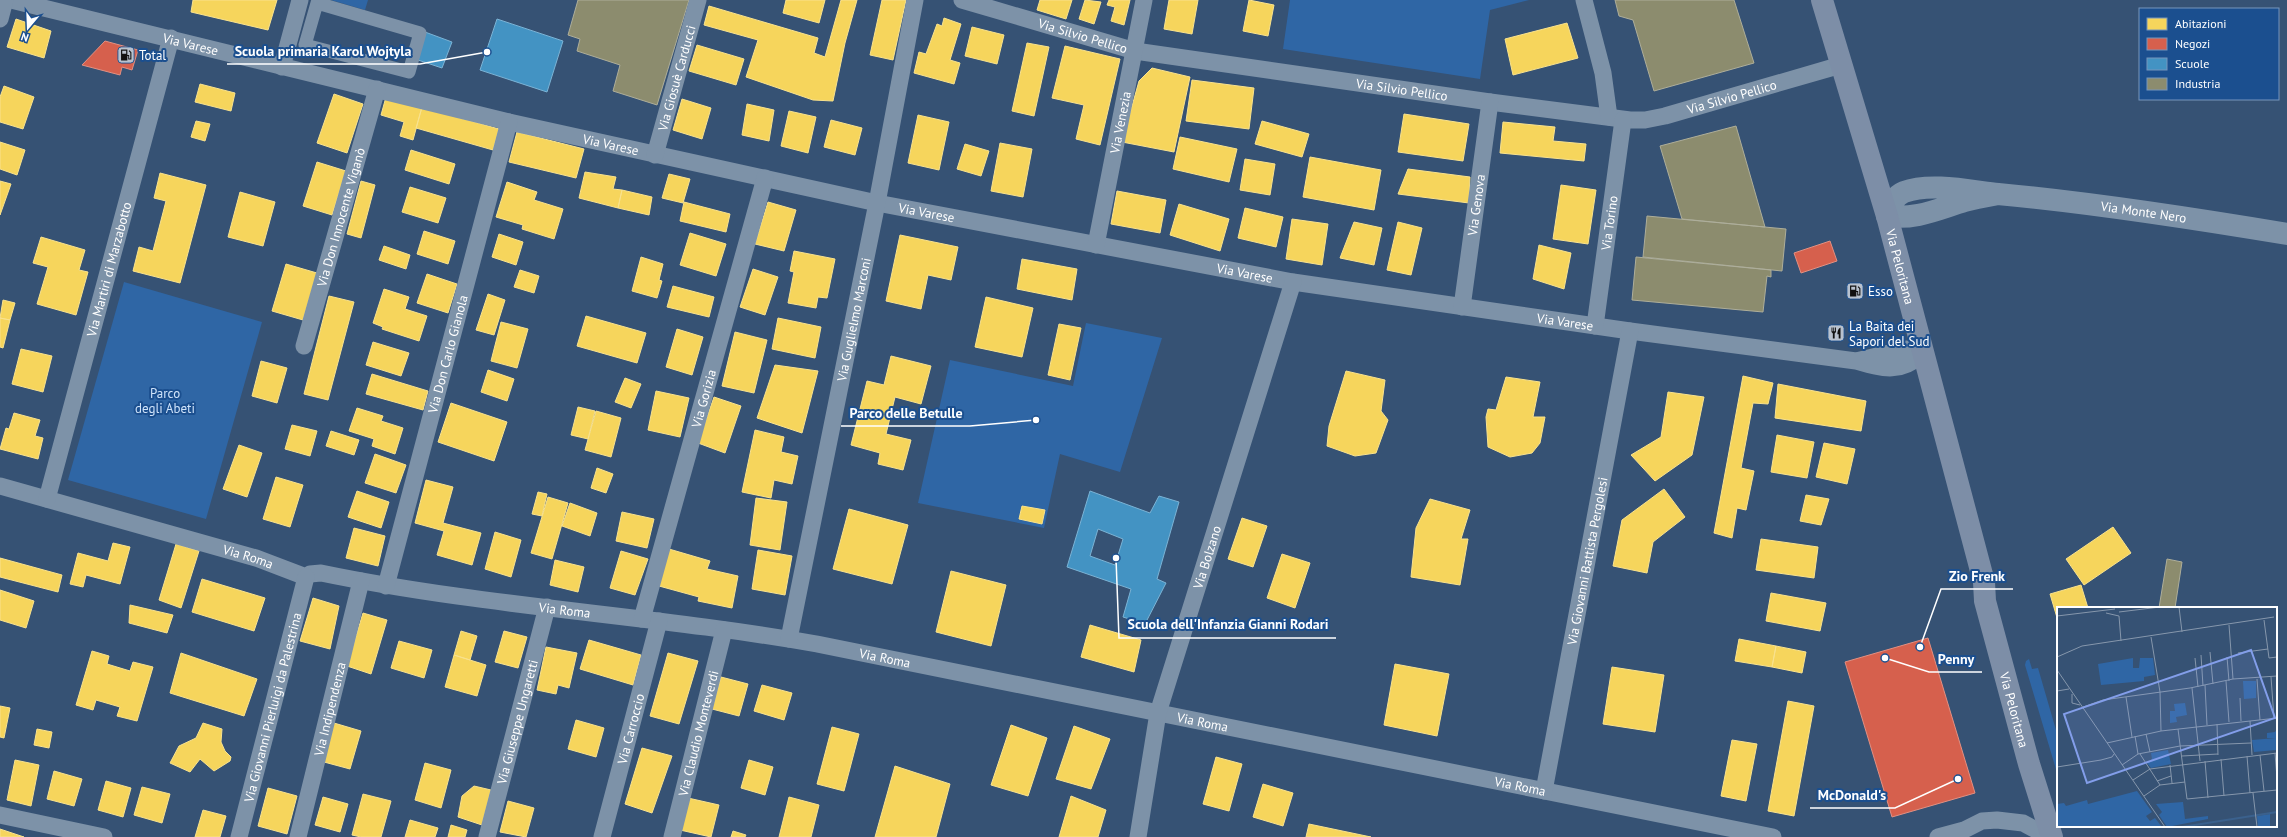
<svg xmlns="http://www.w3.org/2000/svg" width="2287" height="837" font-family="'PT Sans',sans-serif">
<rect width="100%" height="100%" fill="#365274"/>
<path fill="#2f66a5" d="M331,0h37l-3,10z
M1290,0h239l-39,10 -10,69 -197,-30z
M124,282l138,40 -56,197 -138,-39z
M1086,323l76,15 -42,134 -60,-18 -16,74 -126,-25 32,-143 123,26z
M2029,659l3,10 6,-1 20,69v39l-33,-111 1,-4z"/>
<path fill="#f6d55c" stroke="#f9e28d" d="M193,0h84l-9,30 -77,-18z
M786,0h39l-6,23 -36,-10z
M841,0h16l-12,43 -12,58 -20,-1 -67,-23 12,-37 -54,-15 5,-19 109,32 -4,15 11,4z
M882,0h24l-13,60 -23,-5z
M1040,0h32l-6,19 -29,-9z
M1085,0l16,2 -7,22 -15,-5z
M1109,0h21l-6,25 -13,-4 4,-14 -8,-2z
M1169,0h29l-6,34 -28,-5z
M1249,0l25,5 -6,31 -25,-5z
M944,18l17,6 -11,36 10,3 -6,21 -40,-11 5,-21 7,2 11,-30 5,2z
M16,19l35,12 -7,27 -37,-11z
M1567,23l11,35 -65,17 -8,-36z
M972,27l32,8 -7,29 -32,-8z
M1027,43l22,4 -15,69 -22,-5z
M697,45l47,14 -8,26 -47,-14z
M1065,46l55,13 -20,86 -24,-6 8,-34 -32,-7z
M1152,68l38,9 -16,75 -52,-10 17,-61z
M1192,80l62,8 -5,41 -63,-8z
M200,84l35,9 -4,18 -36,-9z
M4,86l30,11 -11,32 -23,-7v-25z
M334,94l29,10 -16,49 -30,-10z
M386,97l36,10 -9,33 -13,-4 4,-14 -23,-7z
M682,99l29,9 -9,31 -29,-9z
M747,104l27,6 -5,31 -27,-6z
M422,107l77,22 -6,21 -77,-22z
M789,111l27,6 -8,36 -27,-7z
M1404,114l65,10 -6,37 -65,-9z
M918,115l31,7 -10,48 -31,-7z
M831,120l31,8 -7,27 -31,-8z
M196,121l14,3 -5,17 -14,-4z
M1262,121l47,13 -7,23 -47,-13z
M1503,122l52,5 -2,14 33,3 -2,17 -84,-8z
M517,132l67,17 -8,29 -67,-16z
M1180,137l57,12 -8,33 -56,-13z
M0,142l25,8 -8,25 -17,-6z
M1000,143l32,6 -9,48 -32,-6z
M965,144l24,7 -8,25 -24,-7z
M411,150l44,14 -6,20 -44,-14z
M1310,157l71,13 -7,40 -71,-13z
M1245,159l30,5 -5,31 -30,-5z
M317,162l29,9 -14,44 -29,-9z
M1408,169l62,8 -1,26 -71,-9z
M585,172l31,5 -3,12 9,1 -4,18 -39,-10z
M160,173l46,12 -26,98 -47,-12 6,-24 14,4 13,-50 -12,-3z
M669,174l21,5 -7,24 -21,-5z
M0,181l11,3 -11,31z
M361,181l14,4 -14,53 -14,-4z
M507,182l30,10 -3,8 29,9 -9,30 -32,-10 1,-4 -27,-8z
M1561,185l35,5 -8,54 -35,-5z
M410,187l36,11 -8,25 -36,-11z
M622,190l30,7 -3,18 -31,-7z
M1117,191l49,9 -6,33 -49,-9z
M240,192l35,10 -12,44 -35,-9z
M684,202l46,12 -4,18 -46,-11z
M768,202l28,8 -12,41 -29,-7z
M1179,204l50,15 -9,32 -50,-16z
M1245,208l38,9 -7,30 -38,-9z
M1292,219l36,5 -6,41 -36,-6z
M1354,222l28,6 -8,37 -34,-7z
M1398,222l24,6 -11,47 -24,-5z
M424,231l31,10 -7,23 -31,-10z
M690,233l36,11 -10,32 -36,-11z
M499,234l24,8 -7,23 -24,-8z
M900,235l58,12 -7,33 -23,-5 -7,34 -35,-8z
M41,237l44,13 -6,20 9,2 -12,43 -39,-11 11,-37 -15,-4z
M1539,245l32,8 -7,36 -31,-10z
M384,246l26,9 -4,14 -27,-9z
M794,251l41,8 -8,39 -9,-1 -2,11 -28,-5 6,-31 -4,-1z
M641,257l22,7 -4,16 3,1 -5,17 -25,-7z
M1022,259l55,10 -5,31 -55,-11z
M286,264l31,9 -14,47 -31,-9z
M753,269l25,8 -13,38 -25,-8z
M520,270l19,6 -5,17 -20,-6z
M427,274l30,10 -9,29 -31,-10z
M673,286l41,11 -5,20 -42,-10z
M384,289l25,8 -4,12 22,7 -8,25 -37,-12 1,-2 -10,-4z
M488,294l17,6 -11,35 -18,-5z
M329,296l25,6 -26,98 -24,-6z
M986,297l47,11 -11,49 -47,-10z
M3,300l12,3 -5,17 -10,-2z
M586,316l60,17 -9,30 -60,-17z
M0,318l10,2 -7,28 -3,-1z
M778,318l43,9 -6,31 -43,-9z
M501,322l27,7 -11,39 -26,-7z
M1059,324l22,4 -11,52 -22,-5z
M677,329l26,8 -11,38 -26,-8z
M735,332l32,8 -13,53 -32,-7z
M373,342l36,11 -8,23 -35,-11z
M21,349l31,7 -9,36 -31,-8z
M891,356l40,10 -10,38 -26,-7 -9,37 25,6 -8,30 -25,-6 2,-11 -29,-8 16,-64 17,4z
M261,361l26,7 -10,35 -25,-7z
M775,365l43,6 -16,62 -45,-15z
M488,370l26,9 -7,22 -26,-9z
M1346,371l39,9 -4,31 7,9 -12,33 -21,3 -28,-10 2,-20z
M372,374l56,17 -5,19 -57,-16z
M1743,376l30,7 -5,21 -15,-1 -12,65 13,3 -8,39 -9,-2 -5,30 -18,-5z
M1506,377l34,5 -7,35h12l-5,26 -8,10 -22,4 -22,-10 -2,-30 2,-8 8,1z
M625,378l16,6 -10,24 -16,-6z
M1778,384l88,17 -5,30 -86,-13z
M656,391l33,7 -9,39 -32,-7z
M1668,392l36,5 -12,58 -37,26 -24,-26 30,-18z
M714,397l27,9 -16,47 -27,-10z
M451,403l56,19 -13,39 -56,-19z
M578,407l17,4 -7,28 -17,-4z
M357,408l26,8 -2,5 22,7 -8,26 -23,-8 2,-7 -25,-8z
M596,411l25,7 -10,39 -26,-7z
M14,413l26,7 -5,16 8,2 -5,21 -38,-10 6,-21 3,1z
M292,425l25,6 -7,25 -25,-7z
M755,430l29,7 -3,15 17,4 -6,28 -18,-4 -3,18 -29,-6z
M331,431l28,9 -5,15 -28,-9z
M1777,435l37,7 -7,36 -36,-6z
M1824,443l31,6 -8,35 -31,-7z
M239,445l23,8 -15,44 -24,-8z
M375,454l31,11 -10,28 -31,-10z
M597,468l16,6 -7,19 -15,-5z
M276,477l27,8 -13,42 -27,-8z
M426,480l27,7 -10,36 38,10 -9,32 -35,-10 7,-24 -29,-8z
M1664,489l21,28 -32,25 -6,31 -34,-7 9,-46z
M357,491l32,11 -8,26 -33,-11z
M538,492l9,2 -5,22 -10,-2z
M1806,495l23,4 -8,26 -21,-4z
M548,497l20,6 -16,56 -21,-6z
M756,498l31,4 -7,48 -30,-5z
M1430,499l40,11 -9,29h7l-8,46 -49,-8 5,-49z
M570,503l27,10 -7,23 -28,-10z
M1022,506l23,4 -3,14 -23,-5z
M849,509l59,16 -16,59 -59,-15z
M622,512l32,7 -7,29 -31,-7z
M1242,518l25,8 -14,41 -25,-8z
M2113,527l18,26 -47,32 -18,-26z
M354,528l31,8 -7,30 -32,-8z
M495,532l26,8 -10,37 -26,-8z
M1761,539l57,8 -4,31 -58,-8z
M113,543l17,4 -10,37 -34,-9 -3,12 -13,-3 8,-31 30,8z
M176,544l23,7 -18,57 -22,-8z
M669,549l41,12 -3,8 31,7 -6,32 -34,-7 1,-4 -40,-11z
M758,550l34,6 -7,39 -33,-6z
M621,551l27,8 -13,36 -25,-7z
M1282,554l28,9 -15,45 -28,-10z
M0,558l62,17 -4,17 -58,-15z
M555,560l29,7 -6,25 -28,-7z
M951,571l55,14 -15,61 -55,-14z
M202,579l63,19 -11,33 -62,-19z
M2081,585l7,23h-30v13l-8,-27z
M0,590l34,11 -8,27 -26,-8z
M1771,593l55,10 -6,28 -54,-10z
M313,598l26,8 -9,43 -30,-8z
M130,605l43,10 -6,18 -38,-10z
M363,613l24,7 -16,54 -24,-8z
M1090,625l51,15 -7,32 -53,-15z
M461,631l16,5 -7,24 -16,-5z
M504,631l23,6 -9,31 -23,-6z
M1739,639l37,7 -4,21 -37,-6z
M589,640l52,15 -8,30 -53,-16z
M399,641l33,9 -8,28 -33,-10z
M1776,646l30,6 -4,21 -30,-6z
M546,647l31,6 -8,35 -11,-3 -2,9 -19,-4z
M92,651l17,5 -2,8 23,7 3,-9 20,5 -16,54 -20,-5 3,-9 -24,-7 -3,10 -17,-5z
M181,653l76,26 -13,37 -74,-23z
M668,653l30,8 -19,63 -29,-8z
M454,655l32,10 -9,31 -32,-9z
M1395,664l54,10 -12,62 -53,-11z
M1612,667l52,8 -9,57 -52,-8z
M721,677l27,7 -9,32 -27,-7z
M762,685l30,8 -8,27 -30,-9z
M1788,701l26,5 -20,110 -26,-5z
M0,706l10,2 -6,30 -4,-1z
M576,720l28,8 -8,29 -28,-8z
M203,723l19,6 -1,13 4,9 6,6 -1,4 -16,10 -14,-12 -10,13 -20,-9 9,-17 17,-8z
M334,723l27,8 -11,38 -26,-7z
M1011,725l36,13 -19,58 -37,-11z
M1074,726l36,13 -19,50 -35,-10z
M832,727l27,7 -15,57 -27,-7z
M37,729l15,3 -3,16 -15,-3z
M1732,740l25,4 -11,57 -25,-5z
M642,748l30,8 -20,57 -27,-9z
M1216,757l26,7 -13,47 -26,-7z
M15,760l24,5 -8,41 -24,-6z
M749,760l24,7 -8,28 -24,-7z
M425,763l26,7 -10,38 -26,-8z
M895,766l55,18 -14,53h-61z
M54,771l28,8 -8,27 -27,-7z
M106,781l25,7 -8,29 -25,-7z
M1263,784l30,9 -10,33 -30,-9z
M474,786l17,4 -9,35 -24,-8 4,-21z
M142,787l28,7 -8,29 -28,-8z
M268,788l29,8 -10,38 -29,-8z
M363,794l28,7 -10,36h-20l-9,-2z
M1071,796l35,14 -8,27h-39z
M323,797l25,7 -8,28 -25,-7z
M789,797l30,8 -8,32h-32z
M688,798l31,7 -8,32 -31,-7z
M508,801l26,7 -8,29 -26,-5z
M203,810l23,6 -6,21h-25z
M410,820l28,8 -3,9h-30z
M1309,824l62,13h-65z
M451,825l16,5 -2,7h-17z
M0,829l24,8h-24z
M733,831l13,4 -1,2h-14z"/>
<path fill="#d6604d" stroke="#e29082" d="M105,41l33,9 -6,20 -10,-3 -2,8 -38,-10z
M1830,241l7,20 -36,12 -7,-20z
M1928,638l47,155 -83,24 -47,-155z"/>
<path fill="#4393c3" stroke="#7bb3d5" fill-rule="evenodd" d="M497,19l66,22 -16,51 -67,-22z
M425,32l27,10 -10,26 -24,-8z
M1090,491l60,22 9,-17 20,6 -22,77 9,4 -21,41 -22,-7 8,-28 -64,-22zM1098,529l25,10 -8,26 -25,-9z"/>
<path fill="#8c8c6e" stroke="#aeae9a" d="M578,0h111l-32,105 -44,-14 7,-26 -43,-14 3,-12 -12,-4z
M1615,0h119l20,63 -100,28 -21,-71 -14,-4z
M1736,126l29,101 -83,-8 -22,-73z
M1647,216l139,13 -4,42 -139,-14z
M1636,257l135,13v7l-4,-1 -4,36 -131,-12z
M2167,559l15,3 -7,46h-16z"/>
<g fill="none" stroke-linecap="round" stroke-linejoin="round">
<path stroke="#7d92a8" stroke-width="13" d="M317,3l103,30 -11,39 -104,-27z"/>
<g stroke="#7d92a8" stroke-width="17">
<path id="s1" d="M11,0l498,122 368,81 416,79 337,49 226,30c28,8 44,13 68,-8l-18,-4 -50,12"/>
<path id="s2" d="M962,0l173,51 355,51 140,18h15l20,-4 176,-51"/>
<path d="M1584,0l19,73 6,44"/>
<path d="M0,19l5,-19"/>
<path d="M282,67l18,-67"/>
<path id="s3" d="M655,155l43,-155"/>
<path id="s4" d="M1096,245l48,-245"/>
<path id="s5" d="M1462,307l28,-205"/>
<path id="s6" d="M1595,326l28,-206"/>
<path id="s7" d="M304,346l73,-257"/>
<path id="s8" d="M0,486l256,72 50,19 4,-3 11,-1c164,34 332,42 496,71l956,193"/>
<path id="s9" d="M47,499l124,-461"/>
<path id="s10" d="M386,586l123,-464"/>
<path id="s11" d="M642,619l123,-441"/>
<path id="s12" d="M789,639l88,-436 38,-203"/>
<path id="s13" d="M1544,791l86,-460"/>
<path d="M0,815l104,22"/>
<path id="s14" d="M239,837l67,-260"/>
<path id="s15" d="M298,837l63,-256"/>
<path id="s16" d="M487,837l60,-230"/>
<path id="s17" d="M602,837l57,-216"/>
<path id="s18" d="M672,837l52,-207"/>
<path id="s19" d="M1138,837l20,-124 135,-431"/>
<path d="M1938,837l26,-7 18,-9 15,-1 26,3 26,14"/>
</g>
<path stroke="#7d92a8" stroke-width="22" id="s20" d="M1999,194c-11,2 -23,4 -34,7 -27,8 -49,19 -78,15 3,-10 7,-20 17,-24 26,-10 67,-1 94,2 97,9 193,24 289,40"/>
<path stroke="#7d8ea7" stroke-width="22" id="s21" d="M1822,0l65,216 97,366 1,19 44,163 23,73"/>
</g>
<defs>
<g id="fuel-square" transform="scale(0.9)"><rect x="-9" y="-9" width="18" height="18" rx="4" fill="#b9c2ce" stroke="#1b4f8f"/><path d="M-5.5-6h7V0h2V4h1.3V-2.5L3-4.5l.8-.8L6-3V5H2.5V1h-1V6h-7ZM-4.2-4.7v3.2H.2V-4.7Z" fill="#111"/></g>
<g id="restaurant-square" transform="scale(0.9)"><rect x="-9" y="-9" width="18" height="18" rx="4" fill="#b9c2ce" stroke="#1b4f8f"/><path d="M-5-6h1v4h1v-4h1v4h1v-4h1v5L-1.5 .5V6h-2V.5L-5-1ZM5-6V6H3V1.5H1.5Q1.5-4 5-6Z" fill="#111"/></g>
</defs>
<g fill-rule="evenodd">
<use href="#fuel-square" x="126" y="55"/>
<use href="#fuel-square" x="1855" y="291"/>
<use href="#restaurant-square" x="1836" y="333"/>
</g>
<g text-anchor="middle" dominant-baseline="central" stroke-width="4" stroke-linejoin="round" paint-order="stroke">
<g font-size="13" fill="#fff" stroke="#1b4f8f">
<text stroke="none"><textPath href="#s2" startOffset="126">Via Silvio Pellico</textPath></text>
<text stroke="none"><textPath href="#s1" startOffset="185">Via Varese</textPath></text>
<text stroke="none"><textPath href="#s3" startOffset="80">Via Giosuè Carducci</textPath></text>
<text stroke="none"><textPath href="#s2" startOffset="450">Via Silvio Pellico</textPath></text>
<text stroke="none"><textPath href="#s2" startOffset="785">Via Silvio Pellico</textPath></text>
<text stroke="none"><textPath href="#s4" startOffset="125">Via Venezia</textPath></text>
<text stroke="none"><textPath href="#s1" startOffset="617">Via Varese</textPath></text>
<text stroke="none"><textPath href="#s5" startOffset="103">Via Genova</textPath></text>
<text stroke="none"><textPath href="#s1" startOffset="940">Via Varese</textPath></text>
<text stroke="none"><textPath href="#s20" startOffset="387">Via Monte Nero</textPath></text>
<text stroke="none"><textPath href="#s7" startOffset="134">Via Don Innocente Viganò</textPath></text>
<text stroke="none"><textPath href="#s6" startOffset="104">Via Torino</textPath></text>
<text stroke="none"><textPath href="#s21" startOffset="278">Via Peloritana</textPath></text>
<text stroke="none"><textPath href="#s9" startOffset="238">Via Martiri di Marzabotto</textPath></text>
<text stroke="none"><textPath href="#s1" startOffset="1264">Via Varese</textPath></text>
<text stroke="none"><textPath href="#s12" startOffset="326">Via Guglielmo Marconi</textPath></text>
<text stroke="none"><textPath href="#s1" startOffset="1588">Via Varese</textPath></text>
<text stroke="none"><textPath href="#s10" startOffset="240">Via Don Carlo Gianola</textPath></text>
<text stroke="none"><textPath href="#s11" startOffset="229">Via Gorizia</textPath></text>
<text stroke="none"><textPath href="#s8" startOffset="258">Via Roma</textPath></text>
<text stroke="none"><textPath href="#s19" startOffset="289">Via Bolzano</textPath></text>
<text stroke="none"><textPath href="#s13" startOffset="234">Via Giovanni Battista Pergolesi</textPath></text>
<text stroke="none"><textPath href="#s8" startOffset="582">Via Roma</textPath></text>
<text stroke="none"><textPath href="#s8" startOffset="906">Via Roma</textPath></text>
<text stroke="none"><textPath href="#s14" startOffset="134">Via Giovanni Pierluigi da Palestrina</textPath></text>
<text stroke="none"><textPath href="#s15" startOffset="132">Via Indipendenza</textPath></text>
<text stroke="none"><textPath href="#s21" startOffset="736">Via Peloritana</textPath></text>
<text stroke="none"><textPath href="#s16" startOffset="119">Via Giuseppe Ungaretti</textPath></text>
<text stroke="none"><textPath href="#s8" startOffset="1230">Via Roma</textPath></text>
<text stroke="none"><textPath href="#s17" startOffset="112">Via Carroccio</textPath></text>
<text stroke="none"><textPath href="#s18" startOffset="107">Via Claudio Monteverdi</textPath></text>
<text stroke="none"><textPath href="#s8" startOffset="1554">Via Roma</textPath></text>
</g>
<g font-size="13" fill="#fff" stroke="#1b4f8f" text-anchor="start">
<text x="139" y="55">Total</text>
<text x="1868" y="291">Esso</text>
<text x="1849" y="326">La Baita dei<tspan x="1849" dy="15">Sapori del Sud</tspan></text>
</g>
<g font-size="13" fill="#cfe3fa" stroke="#1b4f8f">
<text x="165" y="393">Parco<tspan x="165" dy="15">degli Abeti</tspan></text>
</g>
</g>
<g transform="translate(2057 607)">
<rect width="220" height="220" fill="#365274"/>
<path d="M76,51v10h6l1,-10h13l2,17 -11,2v4l-43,4 -3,-21zM186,74h13v17l-12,1zM128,96l2,12 -11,2 1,5 -7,1v-12h5l-1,-7zM220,122l-1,21 -22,2 -2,-12 24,-2h-9v-5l8,-1zM111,143l3,14 -20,4 -4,-5 5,-4 -1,-6zM80,184l15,21 -6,4 4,5 5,-3 7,9h-105v-23l7,-1 2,3 21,-6 1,4zM126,195l2,17 23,-3v3l-41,8 -8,-12 3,-3 -6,-8zM213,207v13h-12l-1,-11z" fill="#2f66a5"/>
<path fill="none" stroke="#3b618d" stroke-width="2" d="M125,220l95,-15"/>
<path fill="none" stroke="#8697ac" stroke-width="1" d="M122,0l3,25M62,5l41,-5M49,6l13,3 2,25M0,9l58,-7M207,13l5,38 8,-1M172,18l4,54M94,30l9,55 1,39M153,45l3,32M181,46l30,-4M144,48l2,31M0,50l25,-11 192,-29M170,50l2,24M138,51l3,29M0,63l108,157M214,70l3,41M200,72l3,41M169,74l3,41M148,78l2,40M135,81l8,73M0,84l12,-2M15,87v9l8,2M69,90l6,40M183,91l1,23M26,100l20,-7 87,-12 43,-9 44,-3M193,114l2,34M160,117l1,31M121,122l9,70 90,-9M89,127l4,18M78,129l3,18M50,136l54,-12 116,-13M218,146l2,25M83,147l20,31M203,148l4,36M125,149l36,-2M190,149l3,37M164,152l3,37M148,154l3,37M65,158l16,-11 42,-8 71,-3M113,158l2,18M0,160l44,-7 11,-3 2,-3M76,173l17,-11 127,-16M100,174l14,-5M196,186l4,34M87,189l16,-11 25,-3"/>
<path fill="#839eea" fill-opacity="0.15" stroke="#839eea" stroke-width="2" d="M194,43l24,68 -188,65 -23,-69z"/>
<rect width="220" height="220" fill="none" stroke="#fff" stroke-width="2"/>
</g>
<path fill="none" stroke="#fff" stroke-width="1.5" d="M487 52L420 64H227M1036 420L970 426H841M1920 647L1941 589H2013M1116 558L1119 638H1336M1885 658L1929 672H1982M1958 779L1895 808H1810"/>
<g fill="#fff" stroke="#1b4f8f" stroke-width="1.5">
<circle cx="487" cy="52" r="4"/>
<circle cx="1036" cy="420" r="4"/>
<circle cx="1920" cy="647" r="4"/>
<circle cx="1116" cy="558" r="4"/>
<circle cx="1885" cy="658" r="4"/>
<circle cx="1958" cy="779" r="4"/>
</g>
<g font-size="14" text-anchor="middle" font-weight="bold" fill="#fff" stroke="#1b4f8f" stroke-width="4" stroke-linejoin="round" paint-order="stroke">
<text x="323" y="56">Scuola primaria Karol Wojtyla</text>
<text x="906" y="418">Parco delle Betulle</text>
<text x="1977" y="581">Zio Frenk</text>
<text x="1228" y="629">Scuola dell'Infanzia Gianni Rodari</text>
<text x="1956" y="664">Penny</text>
<text x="1852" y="800">McDonald's</text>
</g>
<rect x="2139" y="8" width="140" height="92" fill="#1b4f8f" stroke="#7695bc"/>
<rect x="2147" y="18" width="20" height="12" fill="#f6d55c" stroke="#7695bc"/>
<text x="2175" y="28" font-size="12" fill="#ffffff">Abitazioni</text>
<rect x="2147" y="38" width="20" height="12" fill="#d6604d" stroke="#7695bc"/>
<text x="2175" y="48" font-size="12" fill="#ffffff">Negozi</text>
<rect x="2147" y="58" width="20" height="12" fill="#4393c3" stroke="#7695bc"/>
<text x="2175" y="68" font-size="12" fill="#ffffff">Scuole</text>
<rect x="2147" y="78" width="20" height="12" fill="#8c8c6e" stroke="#7695bc"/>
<text x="2175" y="88" font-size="12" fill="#ffffff">Industria</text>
<g transform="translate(28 28) rotate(199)" stroke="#1b4f8f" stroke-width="3" paint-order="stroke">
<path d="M0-3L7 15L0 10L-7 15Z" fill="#ffffff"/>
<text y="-6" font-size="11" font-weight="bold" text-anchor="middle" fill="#ffffff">N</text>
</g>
</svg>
